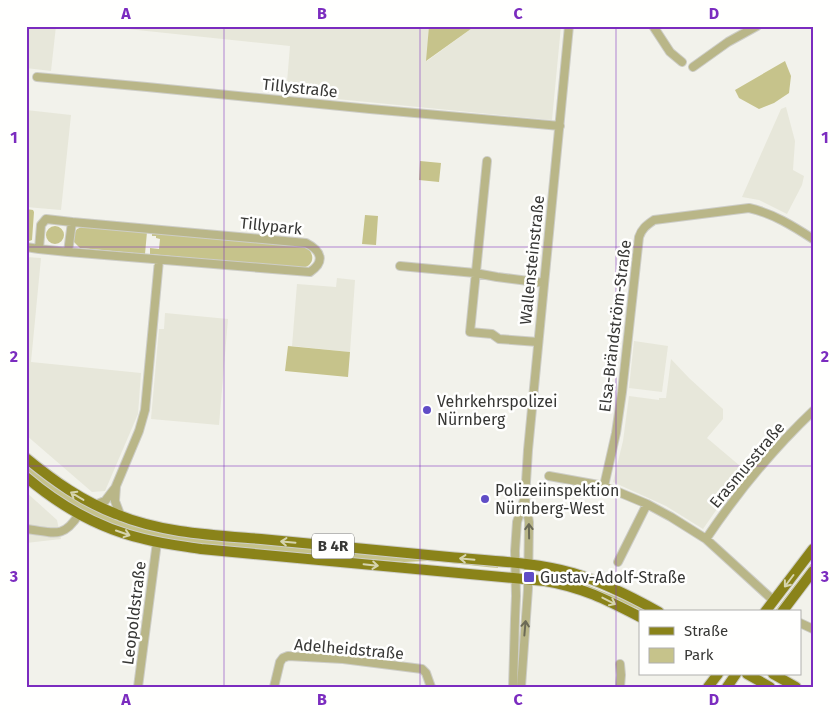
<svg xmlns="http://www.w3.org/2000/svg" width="839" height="713" font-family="'Fira Sans',sans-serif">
<rect width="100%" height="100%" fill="#f2f2eb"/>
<path fill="#e7e7da" d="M26,26h30l-5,45 -25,-3z
M99,26h330l-2,35 48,-35h86l-9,94 -266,-26 4,-48z
M786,107l9,34 -2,29 11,6 -2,9 -15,29 -28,-14 -17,-3 39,-88z
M26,110l45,5 -10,95 -35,-3z
M26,257l15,1 -10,104 110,11 -3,41 -33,77 -13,1 -66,-57z
M337,278l18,2 -5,72 -58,-6 5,-62 39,3z
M165,313l63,6 -9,106 -68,-6 8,-90h5z
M634,341l34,5 -6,46 -33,-4z
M671,359l18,19 34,31v10l-16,19 39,33 -22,28 -21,30 -37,-23 -53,-24 10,-41 6,-45 30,4v-2h7z
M26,492l31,28 4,19 -35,4z"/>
<path fill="#c6c38b" d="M429,26h46l-49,35z
M785,61l6,15 -2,17 -15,10 -15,6 -20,-11 -4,-8z
M420,161l21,2 -2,19 -20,-2z
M26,209l7,1 1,2 -2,28 -5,2z
M365,215l13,1 -2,29 -14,-1z
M46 235a9 9 0 1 1 18 0a9 9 0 1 1-18 0Z
M84,226l63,6 -2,22 -65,-6 -6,-6v-8l3,-5z
M152,233l152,13c13,7 10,22 -4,22l-150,-14v-6l9,1 1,-10 -4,-1v-2h-4z
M288,346l62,6 -2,25 -63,-6z
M26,465l31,23 27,16 45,20 369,41v3c-24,-2 -48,-6 -71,-7 -8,0 -15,1 -23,1 -43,-3 -85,-7 -128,-11 -40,-4 -81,-6 -120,-14 -49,-10 -93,-34 -130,-66z
M813,561v3l-36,48h-3z
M545,575l31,6 59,23 16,8h-6l-62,-26 -38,-9z"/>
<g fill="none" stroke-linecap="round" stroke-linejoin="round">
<g stroke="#cdcdc7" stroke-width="10">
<path id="minor" d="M653,26l17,26 12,10
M693,67l35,-25 29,-16
M37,77l110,10 223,22 190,17
M487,161l-17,171 22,2 7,5 39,3
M46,219l26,3 -4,30 -29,-3 2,-24z
M26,247l13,2
M68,252l242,20c15,-10 12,-21 -4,-29l-234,-21
M400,266l75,7 22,4 47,6
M549,476l55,10 43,18 24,13 35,22 68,62
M604,486l12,-53 6,-41 17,-155c3,-9 8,-12 15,-17l95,-12c23,5 44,18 64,31
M95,505l10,-4 10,-13
M121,517l-6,-16 1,-15 23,-55 6,-21 14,-150
M26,529c27,3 37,11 53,-15
M706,539c31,-46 67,-90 107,-128
M618,562l29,-58
M800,623l13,6
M138,687l19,-145
M274,687l6,-25 3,-4 5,-2 55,3 79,10 4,4 5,14
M513,687l2,-68 1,-23 -1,-45 2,-29 7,-22
M521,687l7,-98 1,-67 -4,-24 3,-48 41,-424
M620,687l1,-12 -1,-11"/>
</g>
<g stroke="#cdcdc7" stroke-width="12">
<path id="major" d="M26,458c28,23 56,43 90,56 46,19 96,21 145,25 62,6 125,12 188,18 41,4 84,5 124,16 30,9 59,24 86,39
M26,477c34,29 75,52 118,62 19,5 38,7 57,10l344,32c37,6 62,19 95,36
M765,612l48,-63
M782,612l31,-41
M747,674l23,13
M773,674l23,13
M708,687l10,-13
M727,687l9,-13"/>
</g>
<use href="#minor" stroke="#b9b688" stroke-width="8"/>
<use href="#major" stroke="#8a8319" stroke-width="10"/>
</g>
<defs><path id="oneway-shaft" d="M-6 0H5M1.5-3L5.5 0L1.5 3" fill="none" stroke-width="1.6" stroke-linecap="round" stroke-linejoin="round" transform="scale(1.25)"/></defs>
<g stroke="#d6d4ae">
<use href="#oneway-shaft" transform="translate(77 496) rotate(-149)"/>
<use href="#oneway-shaft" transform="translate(123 533) rotate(19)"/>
<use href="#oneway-shaft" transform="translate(288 542) rotate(-175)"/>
<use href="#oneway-shaft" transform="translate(467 559) rotate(-175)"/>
<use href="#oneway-shaft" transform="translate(371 565) rotate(6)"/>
<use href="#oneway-shaft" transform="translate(789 581) rotate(127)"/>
<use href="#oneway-shaft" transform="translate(609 601) rotate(27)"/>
</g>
<g stroke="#6b6a56">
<use href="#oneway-shaft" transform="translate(529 531) rotate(-91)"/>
<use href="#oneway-shaft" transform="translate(525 628) rotate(-85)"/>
</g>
<path fill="none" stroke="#7b2cbf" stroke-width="1" stroke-opacity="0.55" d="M224,26v661M420,26v661M616,26v661M26,247h787M26,466h787"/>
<g fill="#604dc6" stroke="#fffffe" stroke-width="2">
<circle cx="427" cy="410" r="5"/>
<circle cx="485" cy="499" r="5"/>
<rect x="523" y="571" width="12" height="12" rx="2.5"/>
</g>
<g text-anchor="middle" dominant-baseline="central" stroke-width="5" stroke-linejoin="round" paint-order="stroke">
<rect fill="#fffffe" stroke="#737371" stroke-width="1" x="312" y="533.5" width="42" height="25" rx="4"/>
<g font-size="15" font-weight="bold" fill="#373735">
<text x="333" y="546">B 4R</text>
</g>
<g font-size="16" fill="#373735" stroke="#fffffe">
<text transform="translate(300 88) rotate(6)">Tillystraße</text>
<text transform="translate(271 226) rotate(6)">Tillypark</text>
<text transform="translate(532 260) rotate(-84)">Wallensteinstraße</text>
<text transform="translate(615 326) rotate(-83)">Elsa-Brändström-Straße</text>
<text transform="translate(747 465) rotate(-50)">Erasmusstraße</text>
<text transform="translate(134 613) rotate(-83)">Leopoldstraße</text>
<text transform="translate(349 649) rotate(5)">Adelheidstraße</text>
</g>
<g font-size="16" fill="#373735" stroke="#fffffe" text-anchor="start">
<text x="437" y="401">Vehrkehrspolizei<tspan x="437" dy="18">Nürnberg</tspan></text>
<text x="495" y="490">Polizeiinspektion<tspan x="495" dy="18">Nürnberg-West</tspan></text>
<text x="540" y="577">Gustav-Adolf-Straße</text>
</g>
</g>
<rect width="839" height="713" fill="none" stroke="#fffffe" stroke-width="55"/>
<rect x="639" y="610" width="162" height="65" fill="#fffffe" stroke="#afafae"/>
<rect x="649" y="627" width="25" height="8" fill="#8a8319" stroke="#afafae"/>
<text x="684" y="636" font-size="15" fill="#373735">Straße</text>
<rect x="649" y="648" width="25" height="15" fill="#c6c38b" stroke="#afafae"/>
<text x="684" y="660" font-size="15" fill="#373735">Park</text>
<rect x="28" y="28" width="784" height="658" fill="none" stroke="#7b2cbf" stroke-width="2"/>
<g font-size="16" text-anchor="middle" font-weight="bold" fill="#7b2cbf">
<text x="126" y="19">A</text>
<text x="322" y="19">B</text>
<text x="518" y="19">C</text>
<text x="714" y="19">D</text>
<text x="14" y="143">1</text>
<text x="825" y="143">1</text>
<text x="14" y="362">2</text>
<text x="825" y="362">2</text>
<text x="14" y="582">3</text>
<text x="825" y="582">3</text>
<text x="126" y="705">A</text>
<text x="322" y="705">B</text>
<text x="518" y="705">C</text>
<text x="714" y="705">D</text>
</g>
</svg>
